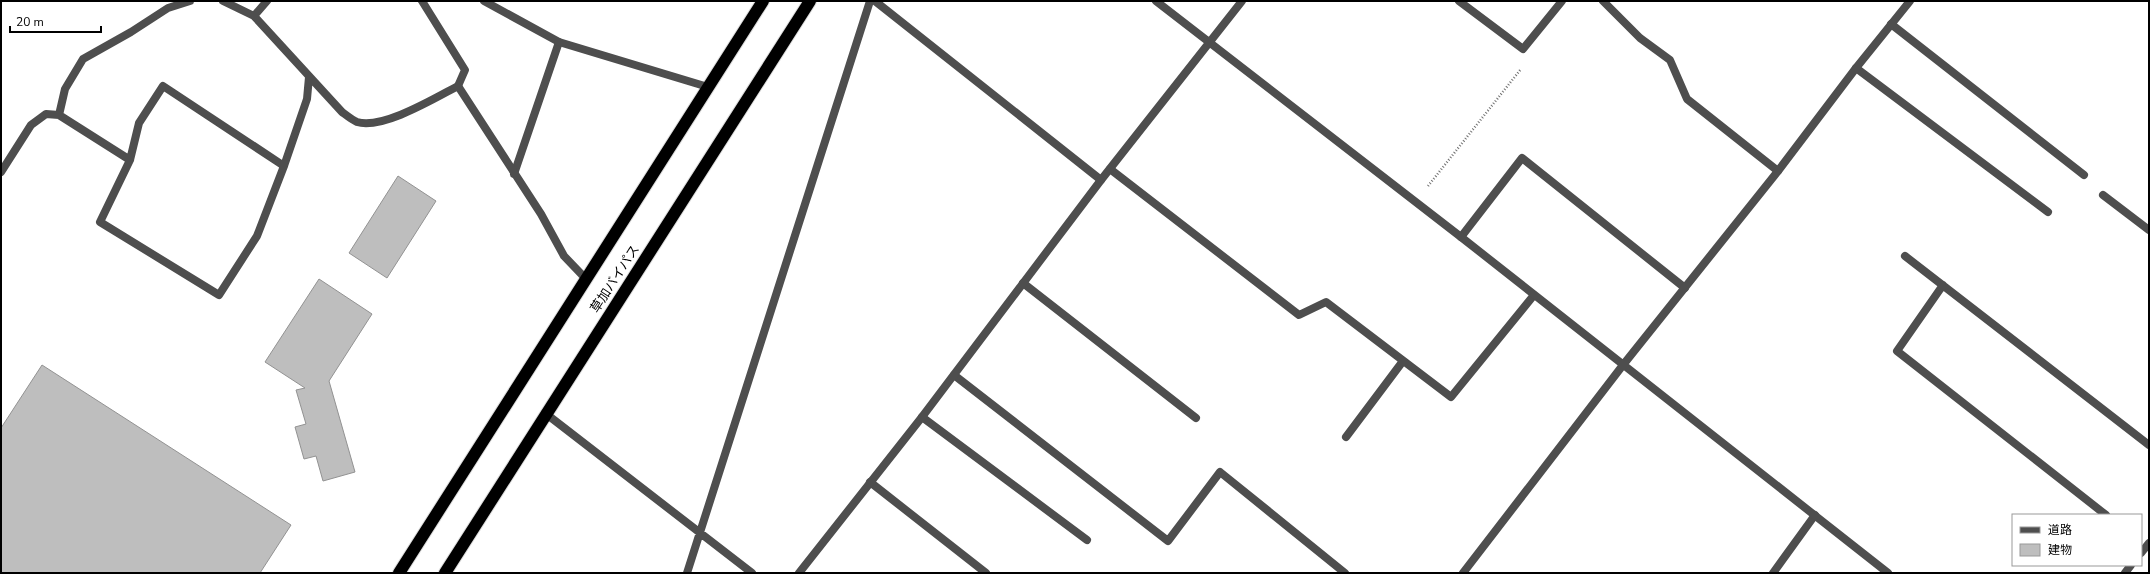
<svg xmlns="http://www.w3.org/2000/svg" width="2150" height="574" font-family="'Nunito Sans','Noto Sans JP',sans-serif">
<rect width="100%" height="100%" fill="#fff"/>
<path fill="#bebebe" stroke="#929292" d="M398,176l38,25 -49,77 -38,-25z
M319,279l53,35 -43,67 26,91 -32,9 -7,-25 -12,3 -9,-32 11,-3 -10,-34 9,-2 -40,-26z
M42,365l249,160 -31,48h-259v-145z"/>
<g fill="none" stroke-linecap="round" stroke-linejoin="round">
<g stroke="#dbdbdb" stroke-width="14">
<path id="highway" d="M399,573l364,-572
M445,573l365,-572"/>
</g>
<path stroke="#707070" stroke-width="2.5" stroke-dasharray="1 2" stroke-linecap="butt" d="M1428,186l93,-117"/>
<path stroke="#4e4e4e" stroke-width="8" d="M422,1l43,69 -7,16
M875,1l226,179
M1459,1l64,48 39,-48
M1603,1l37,37 30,22 17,39 91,72
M1891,24l193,151
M1856,68l192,144
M1110,169l189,146 27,-13 125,95 83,-102
M514,174l45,-132
M2103,195l46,35
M1461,237l61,-79 163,130
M1905,256l244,189
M1023,283l173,135
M1943,285l-46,66 209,164
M954,375l214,166 52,-69 125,101
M922,417l165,123
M1346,437l57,-76
M870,482l116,91
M1773,573l42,-58"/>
<path stroke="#4e4e4e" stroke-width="8" d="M223,1l31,15 88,96c4,3 10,8 15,10 25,8 78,-24 101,-36l83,128 23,42 22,23
M484,1l75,41 149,45
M1156,1l305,236 427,336
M254,16l13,-15
M59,115l6,-26 18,-30 48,-27 37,-24 22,-7
M284,166l-121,-80 -24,37 -9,37 -30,62 119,73 38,-59 27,-70 23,-67 2,-22
M1,172l30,-47 15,-11 13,1 71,45
M545,413l207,160
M2141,553l8,-10
M687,573l183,-572
M799,573l123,-156 179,-237 141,-179
M1463,573l160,-208 155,-194 78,-103 54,-67
M2125,573l6,-8"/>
<use href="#highway" stroke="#000" stroke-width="12"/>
</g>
<g text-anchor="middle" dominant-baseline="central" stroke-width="3" stroke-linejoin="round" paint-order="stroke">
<g font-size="13" fill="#000" stroke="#fff">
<text transform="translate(615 279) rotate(-57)">草加バイパス</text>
</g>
</g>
<rect width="2150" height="574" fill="none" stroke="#000000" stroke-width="4"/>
<rect x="2012" y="514" width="130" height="52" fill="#ffffff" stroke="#999999"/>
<rect x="2020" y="527" width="20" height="6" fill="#4e4e4e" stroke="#999999"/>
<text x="2048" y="534" font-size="12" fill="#000000">道路</text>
<rect x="2020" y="544" width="20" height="12" fill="#bebebe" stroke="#999999"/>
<text x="2048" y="554" font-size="12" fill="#000000">建物</text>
<path d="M10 26v6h91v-6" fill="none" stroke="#000000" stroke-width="2"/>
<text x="16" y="26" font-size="12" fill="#000000" stroke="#ffffff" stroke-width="3" paint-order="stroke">20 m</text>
</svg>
